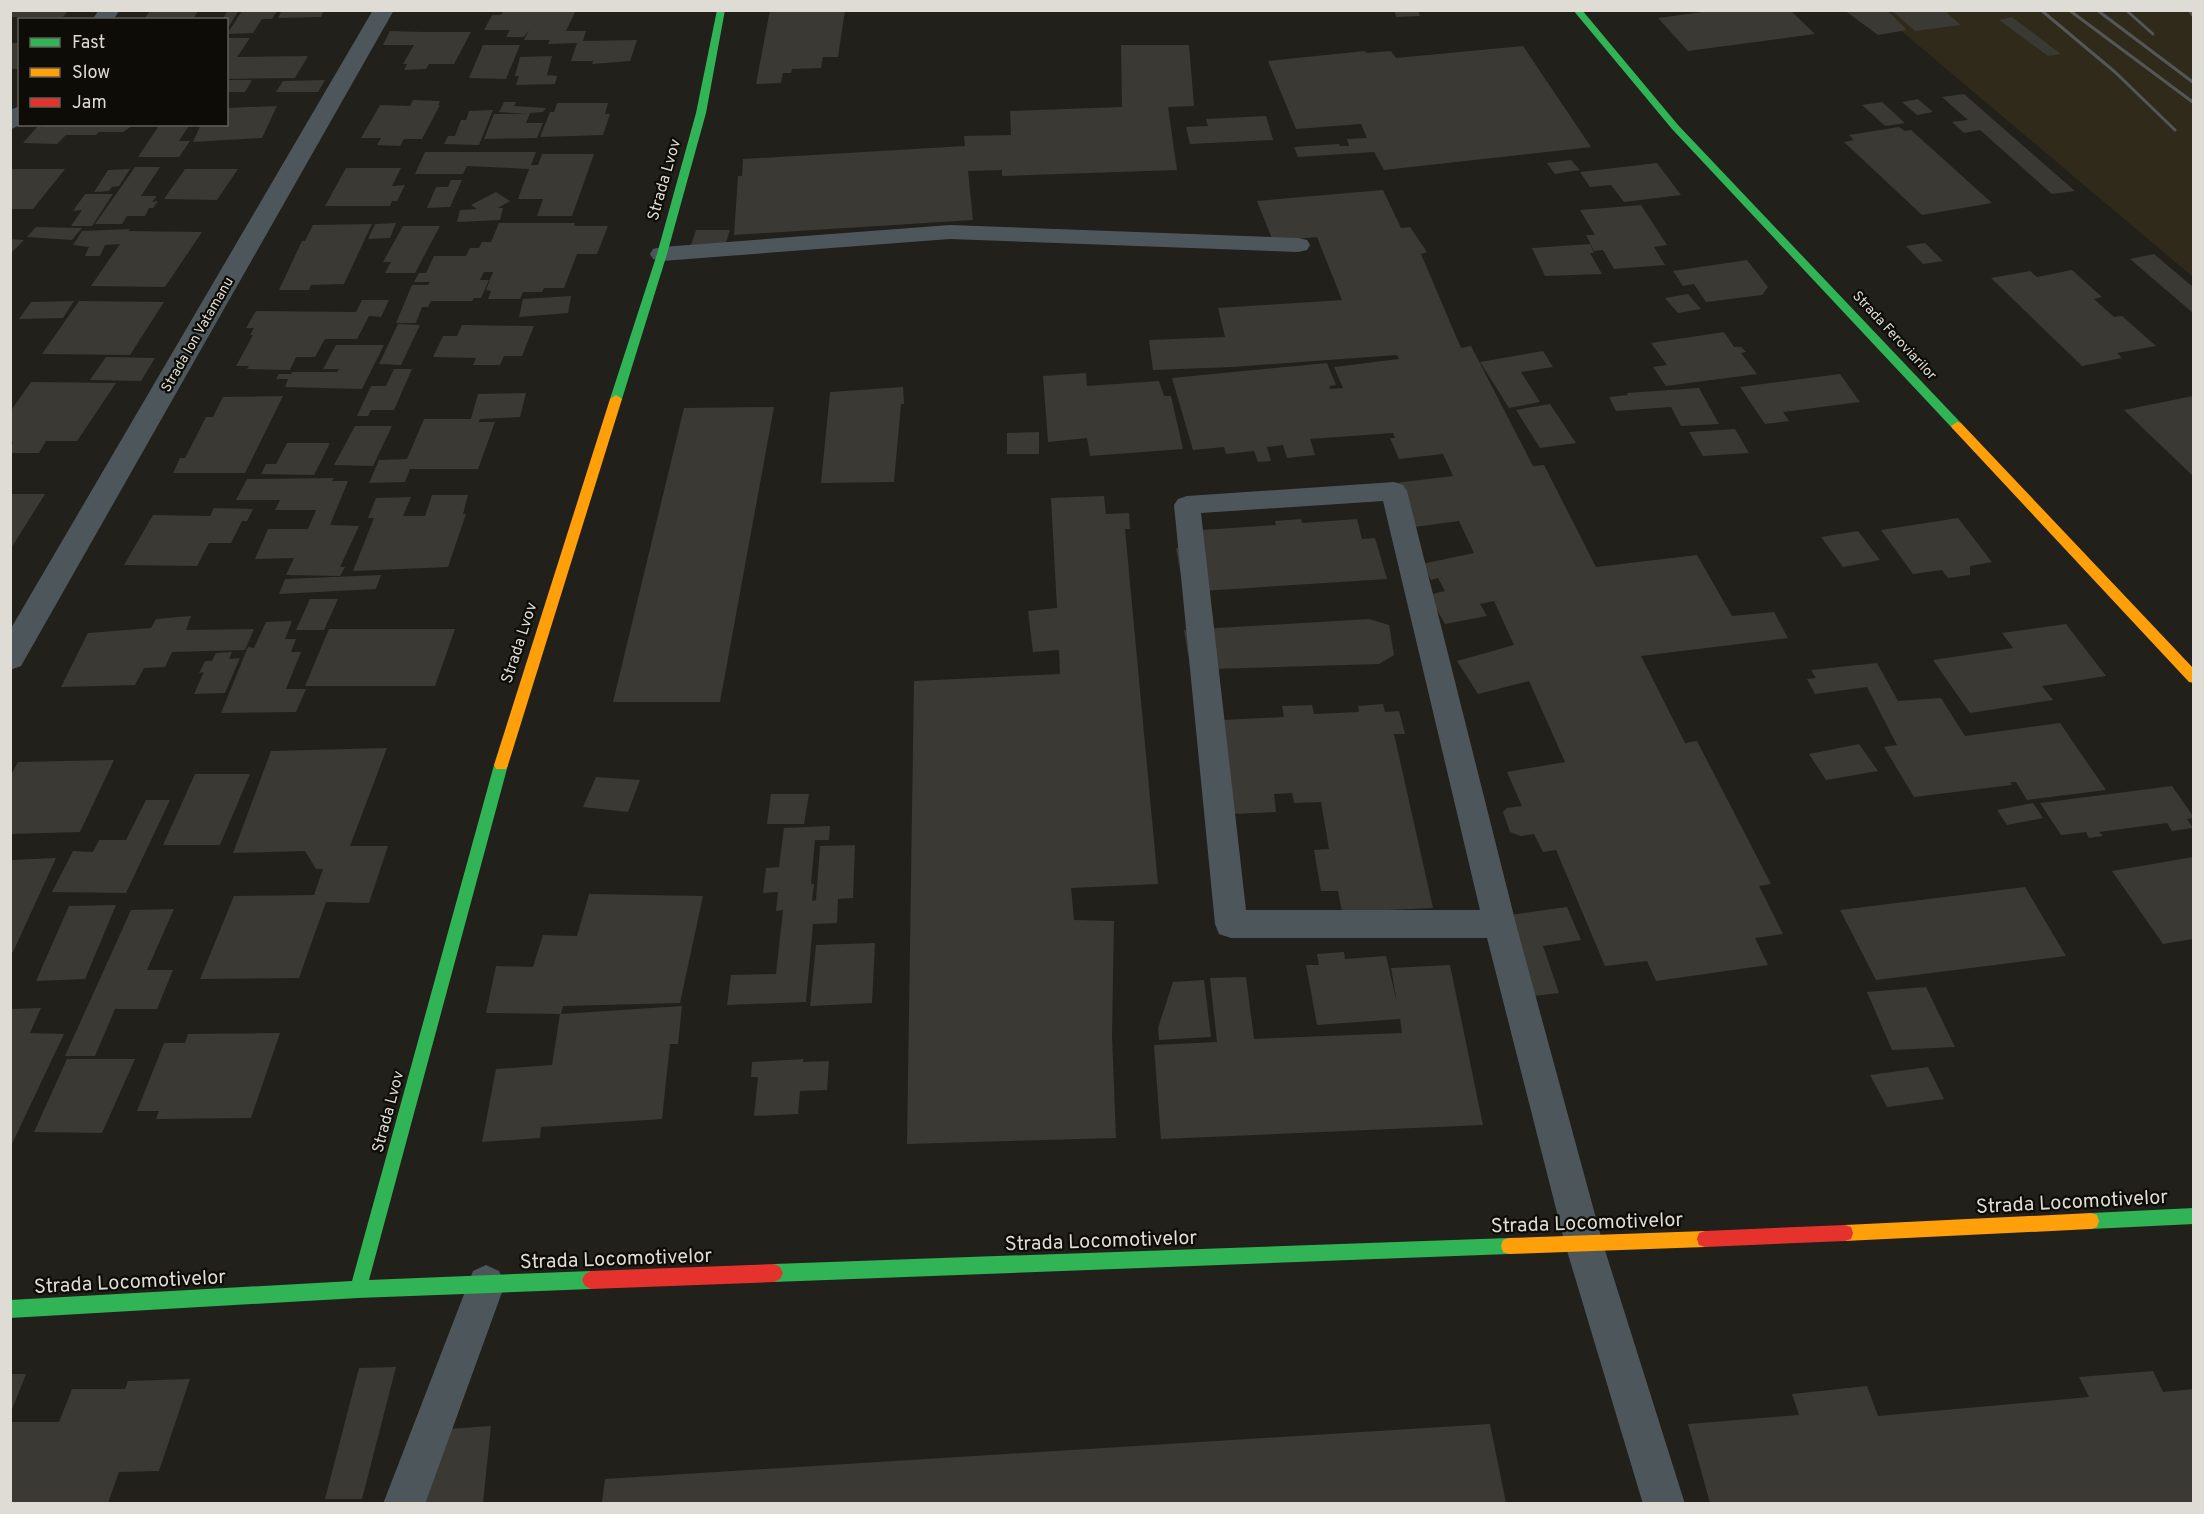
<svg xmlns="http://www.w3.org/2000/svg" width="2204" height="1514" font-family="Overpass,sans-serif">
<rect width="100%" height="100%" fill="#22201a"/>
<path fill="#2f2a19" d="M1890,11h303v266l-294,-248z"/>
<path fill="#3a3934" d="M10,10h59l-6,7h-50l-3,-1z
M151,10h48l-7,10h-49z
M228,10h11l-13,21v-11h-4z
M282,10h42l-3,7 -43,1z
M504,10l71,2 -9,19h20l-3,10 54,-1 -7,21 -38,3 1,-3h-22l6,-18 -29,1 2,-4h-26l5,-10 -5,7h-18l4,-7h-26l8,-15h9z
M770,10h75l-7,47h-15l-2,11 -29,1 -1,4h-8l-2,10 -25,1z
M1394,10h24l2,6 -24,1z
M1717,10h73l25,24 -127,17 -30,-33z
M1844,10h43l20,20 -29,5z
M1891,10h65l-9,3 14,12 -46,6z
M242,11h35l-5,8h-10l-9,14 -26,1z
M2012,17l49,37 -13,2 -49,-36z
M390,31l34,1h47l-17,32h-25l-3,5 -22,1 3,-6h-4l11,-19h-31z
M226,38h24l-13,19 71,-1 -13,22 -69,1z
M10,43h10v26h-10z
M483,45h37l-14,34 -37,-1z
M1121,45h68l5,61 -26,1 9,63 -175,6v-6l-34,1 5,49 -239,15 4,-59h4l1,-17 222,-13 -1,-10 47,-1 -1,-24 112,-4z
M1523,46l68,101 -207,23 -10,-18 -76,5 -4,-10 45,-3 1,2h9l-2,-7 20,-1 -6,-14 -65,5 -28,-68 97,-10 1,2 25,-2 5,7z
M552,56l-5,19 10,1 -2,8 -39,1 3,-9h-4l5,-19z
M226,80h26l-7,12h-19z
M325,80l-7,12h-42l7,-11z
M1964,94l111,97 -23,3 -72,-64 -16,3 -12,-11 16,-2 -26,-23z
M1918,99l15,13 -16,3 -15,-13z
M413,100l27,1 -2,4h2l-18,34h-18l-4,7 -23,-1 4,-7h-20l19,-33 30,1z
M504,102h12l-2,4 32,2 -3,4 -13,1 -4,10h17l-6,15 -53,1 10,-25h33l-28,-2z
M1882,102l23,21 -20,3 -23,-21z
M557,103h51l-3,11h5l-7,21 -63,2 10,-25h4z
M277,106l-15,32 -69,4 8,-18h25v-16z
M493,110l-14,35 -35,-1 4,-8h7l6,-16h5l3,-9z
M1266,116l7,24 -83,4 -4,-17 22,-1 -2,-7z
M46,124h89l-12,8h-24l-3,3h-30l-9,9 -34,-1 14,-16h6z
M160,124h30l-11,17h11l-11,16h-41z
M1899,127l6,4 6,-1 81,73 -70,12 -78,-73 10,-2 -5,-5z
M425,152h111l-5,13h7l4,-11h52l-22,62h-35l6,-17h-25l11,-30 -62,-3 -4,8h-48z
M1571,160l9,10 -25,4 -8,-11z
M1657,163l24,32 -57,7 -13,-17 -21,2 -10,-15z
M135,167h25l-19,29h16l-5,6 6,-1 -5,7h-4l-4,8h-18l-5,8h-27z
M346,168h55l-9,18 13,-1 -8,16h-5l-2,5h-65z
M12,169h53l-32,40h-23v-37z
M130,169l-11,17 -7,1 -3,4 -15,1 14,-22z
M185,169h53l-21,31 -53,-1z
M451,180h11l-12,27 -23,1 9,-21h12z
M1383,190l18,38 9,-1 17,25 -6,2 40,94 10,-2 62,120 11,-1 52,102 101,-12 35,61 42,-4 14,26 -147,18 44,87 12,-2 74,143 -12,2 24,48 -28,4 13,27 -112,16 -9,-20 -42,5 -49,-116 -13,2 -9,-18 -13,2 -11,-4 -7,-20 4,-4 15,-2 -15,-34 58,-10 -36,-81 -51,13 -21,-33 57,-16 -20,-44 -14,3 7,12 -42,8 -17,-29 17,-4 -7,-13 -7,2 -9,-16 52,-11 -15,-32 -45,6 -19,-44 58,-7 -10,-22 -44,5 -9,-21h5l-2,-5 -83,6 5,16 -28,3 -4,-13 -16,2 4,14 -13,1 -4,-11 -28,3 -2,-7 -31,3 -21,-72 155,-15 9,22 -7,1 1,3 13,-1 -9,-21 65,-8 -2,-4 -165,12 -79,3 -4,-30 76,-3 -7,-29 124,-8 -25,-63 -44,4 -16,-40z
M496,192l14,9 -12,7h5l-3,12 -43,2 3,-12 17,-1 -6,-4z
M85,194h28l-21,32h-21l11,-16 -9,1z
M1641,205l26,40 -13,2 11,18 -51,4 -11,-19 -9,1 -8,-16h9l-15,-25z
M396,223l-6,15 -22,1 7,-15z
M499,223h76l-1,3h34l-11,28h-20l-13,34h-20l-2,4h-19l-3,7h-32l3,-8 -5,-1 7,-18h-9l-4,8h9l-8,18h-7l-2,3h-41l-3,6h-6l-6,16h-20l16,-38h16l2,-3h-16l5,-9h7l8,-17h32l4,-8h9l3,-6h9z
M372,224l-28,60 -33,1 -2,5h-30l23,-49h3l8,-16z
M403,226h37l-25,47h-30l6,-11h-8z
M36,227l46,1 -10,12 -45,-3z
M130,229l-2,2 74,1 -37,55 -74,-1 29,-42 -15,1 -5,11h-15l4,-9 -16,-2 9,-14z
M696,230h34l-5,15h-34z
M10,239l14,1 -14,14z
M1925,243l18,18 -20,3 -17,-18z
M1590,244l4,9h-4l12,21 -57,2 -13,-28z
M2154,254l39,33v26l-63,-54z
M1747,260l21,27 -6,8 -56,7 -12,-18 -11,2 -10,-15z
M2072,270l30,27 -8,2 20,18 8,-1 34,30 -39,7 5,5 -40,8 -91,-88 39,-7 7,6z
M1688,294l13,15 -23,4 -13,-15z
M571,296l-3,17 -49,4 4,-18z
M362,300h27l-8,17 -12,-1 -12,23h-32l-10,18h-19l-6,13 -43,-1 2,-3h-13l17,-31h-3l4,-7h-8l10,-17 100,1z
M74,301l-11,17 -44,1 12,-17z
M79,301l85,1 -34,53 -88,-1z
M398,324l22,1 -19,40 -22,-1z
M462,325l72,1 -12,30h-18l-4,9h-27l3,-7 -43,-1 10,-21h14z
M1724,332l10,15h7l5,5 -5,1 16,21 -91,12 -13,-19 14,-2 -16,-22z
M336,345h48l-22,44 -77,-2 3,-8h-12l3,-5h12l1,-2h45l2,-3h-16z
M1543,351l10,16 -32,5 19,30 -31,6 -29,-46z
M106,357l49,1 -14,23 -51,-1z
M394,369h18l-18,41h-23l-3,6h-11l14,-30h15z
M1086,373l1,13 72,-5 5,15h7l12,53 -93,7 -3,-18 -39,4 -5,-66z
M1840,374l20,28 -77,10 6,9 -24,3 -25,-37z
M31,382l85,1 -39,58h-31l-7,12h-29l3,-11h-3v-30z
M903,387l1,17h-3l-7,78 -73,1 9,-91z
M1699,388l20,36 -38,2 -10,-19 -55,4 -7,-14 19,-2 -1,-2z
M526,393l-6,24 -40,2 -1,3h16l-17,47h-68l-5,13 -36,1 10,-23 28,-1 17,-40h47l7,-25z
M283,396l-38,77h-72l7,-15h5l21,-41h7l10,-20z
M2193,396v80l-69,-66z
M1550,404l26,39 -36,5 -24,-38z
M774,407l-54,295h-107l71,-294z
M355,426h37l-19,40 -39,-1z
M1735,429l14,24 -46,3 -14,-24z
M1039,432v22h-32v-21z
M287,443h43l-16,32 -53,-1 5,-10h10z
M334,478l-2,3h16l-18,44 29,1 -19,41h5l-5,9 -54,-1 8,-17 -39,1 13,-30h40l8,-19h-41l5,-10h-44l11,-21z
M10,494h35l-35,56z
M432,495h36l-5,19h3l-18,53 -95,4 21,-53h-6l8,-20 35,-1 -8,19h22z
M1104,496l2,18 23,-1 1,16h-5l33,355 -87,4 3,32 40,1 -2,114 4,103 -209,6 7,-463 146,-7 -1,-24 -26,2 -5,-41 29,-3 -6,-110z
M214,508l39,1 -6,12h-5l-11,22h-22l-12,23 -73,-1 29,-50 57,1z
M1958,518l34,44 -22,4v9l-22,3 -6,-8 -29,4 -32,-44z
M1301,519l1,4 55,-4 5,20 13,-1 12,41 -185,12 -20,-9 -6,-34h14l-3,-17 89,-6 -1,-4z
M1858,531l22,29 -37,7 -22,-30z
M381,575l-5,14 -97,5 6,-15z
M310,599h28l-14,31h-28z
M191,616l-5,14 68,-1 -9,21 -73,2 -7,15 -21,1 -9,17 -74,2 27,-54 63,-5 5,-9z
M1369,619l20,6 5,30 -15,9 -166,5 -23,-3 -6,-36z
M292,621l-7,18h11l-5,13h10l-15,37h20l-10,23 -75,1 27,-66 6,1 12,-26z
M2066,624l40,52 -64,10 11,14 -83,13 -37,-53 80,-12 -11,-15z
M329,629h126l-20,57h-130z
M232,652l-3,7 11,-1 -15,35 -31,1 10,-22 -5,1 6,-12h7l4,-8z
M1877,663l21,38 43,-3 24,38 95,-13 46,67 -79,10 -11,-18h-6l2,3 -98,12 -30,-50 13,-2 -30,-58 -52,7 -8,-15 9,-1 -5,-8z
M1383,704l2,8 14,-1 6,23h-11l39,174 -91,4 -4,-21h-17l-7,-41 15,-1 -8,-47 -27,1 -2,-10 -18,1 2,18 -67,3 -6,-94 81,-4 -2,-11 30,-1 2,9 45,-2 -1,-6z
M1859,744l19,27 -52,9 -17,-26z
M387,748l-37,98h38l-19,57 -43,-1 -27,76 -99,1 34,-83 80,-1 9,-26h-7l-11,-18 -72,2 38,-102z
M114,760l-34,72 -70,2v-57l8,-15z
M195,774h55l-30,71h-57z
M596,777l44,3 -12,32 -45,-5z
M2172,786l21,30v2l-6,1 6,9 -21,3 -5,-8 -68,9 4,4 -14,2 -3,-6 -25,3 -21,-32z
M771,794h38l-5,30h-37z
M146,800h24l-44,93 -74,-1 21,-41 20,1 6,-12h27z
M2033,803l10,15 -36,7 -10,-15z
M830,826l-1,14h-14l-4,44h3l-2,17 4,-1 4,-54 35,-1 -2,53 -15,1 -1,24 -24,1 -7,78 -79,3 4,-30 45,-1 7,-64 -7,1 2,-19 -15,1 3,-25 13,-1 5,-39z
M2193,857v82l-30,5 -51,-73z
M56,858l-43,94h-3v-92z
M2025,887l41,69 -190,24 -36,-70z
M589,894l114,2 -23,107 -117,3 -2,8 121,-8 -4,38h-8l-8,75 -121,8 -1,11 -58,4 14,-73 56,-4 8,-51 -74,-1 10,-47 37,1 10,-32 34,1z
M116,905l-31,74 -49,2 33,-75z
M1567,907l14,33 -38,6 16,47 -44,5 -12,-82z
M174,909l-27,61h26l-16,39h-42l-20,47h-30l66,-146z
M875,943l-3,60 -62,3 6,-61z
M1344,952l1,7 41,-3 11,47 -6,-35 59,-3 33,160 -322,14 -7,-94 63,-3 -7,-64 36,-1 8,62 148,-6 -2,-14 -83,6 -11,-60h13l-2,-11z
M1204,980l7,57 -52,3 -1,-12 15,-46z
M1926,987l29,60 -63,3 -25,-58z
M41,1008l-11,25 34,1 -54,114v-139z
M280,1033l-29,85 -95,1 3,-8h-22l27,-68h21l3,-9z
M67,1059h68l-33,74 -68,-1z
M803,1059v3l26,-1 -2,29 -27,1 -2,23 -44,2 4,-39h-7l1,-15z
M1928,1067l16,32 -57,8 -17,-32z
M396,1367l-34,132h-37l34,-131z
M2153,1371l10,21 30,-3v114h-483l-22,-79 111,-9 -7,-21 75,-8 11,30 211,-19 -10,-20z
M10,1374h16l-15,38h-1z
M190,1379l-31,92 -40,1 -11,31h-98v-81h49l13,-33h53l3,-8z
M1490,1424l16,79h-904l3,-24z
M491,1426l-8,77h-72l21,-73z"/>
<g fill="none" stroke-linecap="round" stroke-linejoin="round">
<path fill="#4d565b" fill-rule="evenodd" d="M1394,482l9,3 4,6 109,433 87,320 82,260h-42l-78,-260 -78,-306h-256l-12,-4 -4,-10 -41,-419 4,-6 9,-3zM1383,501l97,409h-234l-45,-397z
M486,1265l13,6 6,13 -80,220h-42l90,-233z"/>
<path fill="#4d565b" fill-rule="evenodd" d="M99,10h21l-7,10h-21z
M373,10h21l-373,656 -11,4v-40z
M20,106l1,18 -11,6v-20z
M950,225l348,13 9,2 3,5 -3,5 -9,2 -348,-13 -288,22 -9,-2 -3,-5 3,-5 9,-2z"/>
<path fill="#30b455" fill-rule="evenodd" d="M717,10h8l-19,103 -39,141 -45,145 -6,4 -6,-4 47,-145 39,-141z
M1573,10h9l96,115 283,298v6h-8l-281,-300z
M501,760l5,1 2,4 -139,515 222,-9 6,3 3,6 -3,6 -6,3 -233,9 -348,20v-18l342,-19 142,-516 2,-4z
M2194,1208v16l-103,5 -6,-2 -2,-6 2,-6 6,-2z
M1509,1238l6,2 2,6 -2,6 -6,2 -735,28 -6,-3 -3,-6 3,-6 6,-3z"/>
<path fill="#ff9f0a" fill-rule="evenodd" d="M616,395l6,4 -114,366 -2,4h-10l-2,-4 116,-366z
M1957,422l4,1 233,246v14l-5,-1 -236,-253 -2,-3z
M2091,1213l6,2 2,6 -2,6 -6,2 -246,12 -6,-2 -2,-6 2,-6 6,-2z
M1705,1231l6,2 2,6 -2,6 -6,2 -196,7 -6,-2 -2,-6 2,-6 6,-2z"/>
<path fill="#e5322d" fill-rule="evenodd" d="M1845,1225l6,2 2,6 -2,6 -6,2 -140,6 -6,-2 -2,-6 2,-6 6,-2z
M774,1264l6,3 3,6 -3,6 -6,3 -183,7 -6,-3 -3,-6 3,-6 6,-3z"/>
<path stroke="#555757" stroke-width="3" d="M2041,10l74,62 60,58
M2069,10l125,93
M2097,10l97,73
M2126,10l27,24
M2189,10l5,7"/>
</g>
<g text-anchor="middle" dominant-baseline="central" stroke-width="4.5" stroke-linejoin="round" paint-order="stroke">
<g font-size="14" fill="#dedcd4" stroke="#0d0c07">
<text transform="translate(198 335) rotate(-60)">Strada Ion Vatamanu</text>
<text transform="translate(1894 336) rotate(47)">Strada Feroviarilor</text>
</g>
<g font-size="16" fill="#dedcd4" stroke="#0d0c07">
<text transform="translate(665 180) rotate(-74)">Strada Lvov</text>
<text transform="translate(520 643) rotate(-72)">Strada Lvov</text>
<text transform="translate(389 1112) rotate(-75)">Strada Lvov</text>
</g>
<g font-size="20" fill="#dedcd4" stroke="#0d0c07">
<text transform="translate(2072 1203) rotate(-3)">Strada Locomotivelor</text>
<text transform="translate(1587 1224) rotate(-2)">Strada Locomotivelor</text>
<text transform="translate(1101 1242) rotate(-2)">Strada Locomotivelor</text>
<text transform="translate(616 1260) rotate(-2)">Strada Locomotivelor</text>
<text transform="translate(130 1283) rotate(-3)">Strada Locomotivelor</text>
</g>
</g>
<rect width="2204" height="1514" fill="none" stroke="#dedcd4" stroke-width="24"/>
<rect x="18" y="18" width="210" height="108" fill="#0d0c07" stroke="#615f59" stroke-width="1.5"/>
<rect x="30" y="38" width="30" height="9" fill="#30b455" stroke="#615f59" stroke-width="1.5"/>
<text x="72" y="48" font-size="18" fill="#dedcd4">Fast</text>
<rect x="30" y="68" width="30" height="9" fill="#ff9f0a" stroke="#615f59" stroke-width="1.5"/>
<text x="72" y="78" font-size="18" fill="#dedcd4">Slow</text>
<rect x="30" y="98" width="30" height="9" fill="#e5322d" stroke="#615f59" stroke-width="1.5"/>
<text x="72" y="108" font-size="18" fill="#dedcd4">Jam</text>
</svg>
